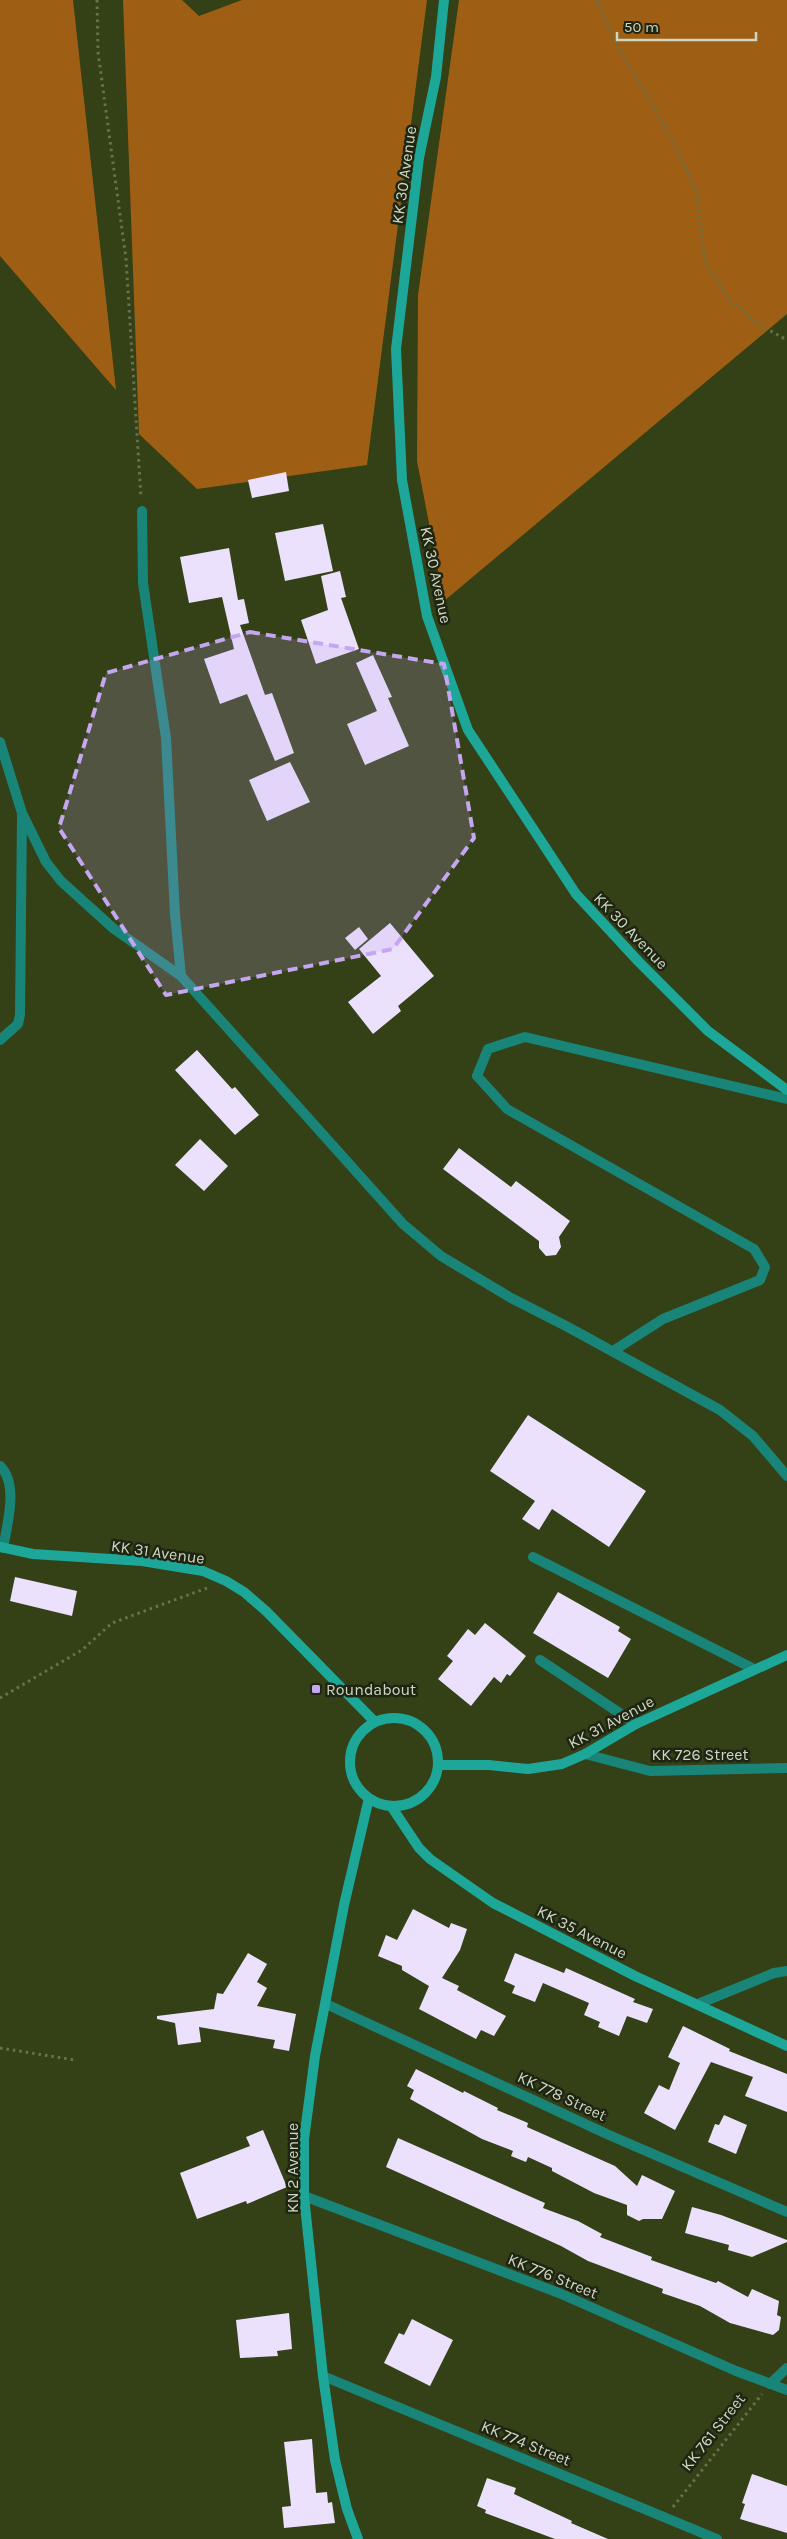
<svg xmlns="http://www.w3.org/2000/svg" width="787" height="2539" font-family="Karla,sans-serif">
<rect width="100%" height="100%" fill="#344016"/>
<path fill="#9e5e13" d="M0,0h73l43,390 -116,-134z
M123,0h59l17,16 43,-16h185l-60,465 -170,24 -58,-55z
M459,0h328v314l-343,287 -27,-140 1,-166z"/>
<path fill="#ece1fd" d="M286,472l3,19 -37,7 -4,-18z
M323,524l10,47 -48,10 -10,-48z
M229,548l9,52 6,-1 5,24 -9,2 25,70 7,-2 22,60 -19,8 -28,-67 -27,10 -16,-45 30,-10 -12,-52 -33,6 -9,-46z
M340,571l6,26 -5,1 18,51 -43,15 -15,-44 27,-10 -7,-34z
M373,655l19,42 -4,1 21,48 -44,19 -18,-41 30,-13 -21,-48z
M290,762l20,40 -43,19 -18,-41z
M390,923l44,53 -36,30 3,5 -28,23 -25,-32 33,-26 -22,-27z
M359,927l9,12 -13,11 -10,-12z
M197,1050l35,39 3,-2 24,28 -24,20 -60,-65z
M200,1139l28,27 -24,25 -29,-26z
M459,1148l52,39 5,-6 54,40 -11,16 2,10 -5,8 -10,1 -7,-8v-7l-96,-72z
M528,1415l118,76 -37,56 -57,-38 -13,21 -17,-11 13,-18 -45,-30z
M15,1577l62,14 -5,25 -62,-15z
M558,1592l62,35 -2,4 13,8 -23,39 -75,-45z
M485,1623l41,33 -16,20 -3,-2 -6,9 -7,-6 -23,29 -33,-27 15,-18 -6,-5 21,-27 7,6z
M413,1909l36,19 2,-5 16,6 -7,21 -18,28 17,8 -2,4 49,26 -12,20 -13,-6 -5,9 -57,-30 10,-23 -27,-16v-4l-24,-10 8,-21 11,5z
M248,1953l19,11 -10,18 10,6 -10,18 39,8 -7,37 -16,-3 2,-8 -76,-13 2,15 -23,3 -3,-22 -18,-4v-3l57,-7 3,-16 6,1z
M515,1953l49,20 2,-5 69,31 -2,3 20,7 -6,14 -20,-7 -8,20 -21,-9 2,-5 -16,-7 5,-12 -46,-20 -8,19 -23,-9 3,-7 -11,-5z
M683,2026l47,23 -1,2 58,23v38l-42,-16 8,-19 -42,-15 -36,68 -31,-17 15,-28 10,5 11,-27 -12,-6z
M416,2069l47,24 1,-2 34,17 -1,2 31,13 -1,4 88,39 22,20 5,-11 33,16 -13,28h-19l-4,2 -12,-6v-10l-33,-12 -42,-22v-3l-24,-11 -2,5 -15,-6 2,-5 -31,-12 -72,-40 4,-9 -7,-4z
M724,2115l23,10 -11,29 -28,-12 7,-18 4,1z
M263,2130l24,57 -40,17 -1,-3 -49,18 -17,-46 70,-27 -4,-9z
M398,2138l147,65 -2,5 35,13 24,13 -2,3 52,20 -1,3 65,23 2,-2 30,16 4,-8 27,12 -2,14 4,2 -2,13 -6,5 -43,-12 -30,-17 -38,-13 1,-4 -75,-28 -27,-15 -175,-79z
M692,2207l29,8 66,25v2l-35,15 -24,-7 1,-5 -44,-12z
M289,2313l3,36 -15,2 1,5 -38,2 -4,-38z
M412,2319l41,21 -23,46 -46,-23 15,-30 5,2z
M312,2439l4,54 11,-1 1,11 4,-1 3,21 -51,5 -2,-21 9,-1 -7,-64z
M752,2474l35,12v47l-47,-14 5,-15 -3,-1z
M487,2478l29,10 -2,6 58,27 -1,2 37,16h-53l-70,-26 1,-3 -9,-4z"/>
<g fill="none" stroke-linecap="round" stroke-linejoin="round">
<path stroke="#68724f" stroke-width="3" stroke-dasharray="2.5 4" stroke-linecap="butt" d="M97,0l1,52 28,207 15,239
M597,0l16,38 59,101 25,54 8,68 22,35 31,28 29,16
M0,1698l82,-48 30,-27 95,-35
M0,2048l75,12
M673,2507l89,-113"/>
<path stroke="#198478" stroke-width="10" d="M0,1466c19,18 7,59 3,82
M533,1557l221,112
M540,1660l96,64"/>
<path stroke="#198478" stroke-width="10" d="M142,511l1,72 23,155 9,176 6,62
M0,742l22,71 24,49 15,19 53,48 67,47 222,248 38,32 70,42 55,28 154,84 33,26 34,40
M0,1040l18,-16 2,-9 2,-200
M613,1351l50,-32 97,-39 5,-13 -11,-18 -247,-140 -30,-33 11,-27 37,-12 262,62
M585,1754l65,17 137,-3
M326,2004l283,131 178,77
M698,2004l76,-31 13,-2
M304,2196l255,97 177,78 51,19
M323,2376l394,163
M770,2384l17,-16"/>
<path stroke="#1ca798" stroke-width="10" d="M444,0l-8,77 -17,81 -23,191 6,131 25,136 41,114 108,164 63,68 69,69 79,59
M0,1547l33,7 109,7 61,10 23,10 18,11 22,19 109,111
M350 1762a44 44 0 1 1 88 0a44 44 0 1 1-88 0Z
M438,1765h51l39,4 34,-5 23,-10 51,-30 151,-69
M391,1806l28,42 11,11 63,44 142,73 152,70
M358,2539l-11,-30 -12,-49 -12,-84 -19,-180v-57l11,-83 29,-151 25,-107"/>
</g>
<path fill="#c5a6f0" fill-opacity="0.2" stroke="#c5a6f0" stroke-width="4" stroke-dasharray="10 6" stroke-linejoin="round" d="M250,632l194,32 30,174 -81,111 -227,46 -107,-167 47,-155z"/>
<rect fill="#c5a6f0" stroke="#1f2513" stroke-width="2" x="311" y="1684" width="10" height="10" rx="2.5"/>
<g text-anchor="middle" dominant-baseline="central" stroke-width="5" stroke-linejoin="round" paint-order="stroke">
<g font-size="16" fill="#cfd7c0" stroke="#1f2513">
<text transform="translate(404 175) rotate(-82)">KK 30 Avenue</text>
<text transform="translate(436 575) rotate(78)">KK 30 Avenue</text>
<text transform="translate(631 931) rotate(46)">KK 30 Avenue</text>
<text transform="translate(158 1552) rotate(8)">KK 31 Avenue</text>
<text transform="translate(611 1722) rotate(-28)">KK 31 Avenue</text>
<text x="700" y="1754">KK 726 Street</text>
<text transform="translate(582 1932) rotate(27)">KK 35 Avenue</text>
<text transform="translate(562 2096) rotate(25)">KK 778 Street</text>
<text transform="translate(292 2168) rotate(-90)">KN 2 Avenue</text>
<text transform="translate(553 2276) rotate(22)">KK 776 Street</text>
<text transform="translate(713 2432) rotate(-52)">KK 761 Street</text>
<text transform="translate(526 2443) rotate(22)">KK 774 Street</text>
</g>
<g font-size="16" fill="#cfd7c0" stroke="#1f2513" text-anchor="start">
<text x="326" y="1689">Roundabout</text>
</g>
</g>
<path d="M617 32v8h139v-8" fill="none" stroke="#cfd7c0" stroke-width="2.5"/>
<text x="624" y="32" font-size="15" fill="#cfd7c0" stroke="#1f2513" stroke-width="4" paint-order="stroke">50 m</text>
</svg>
